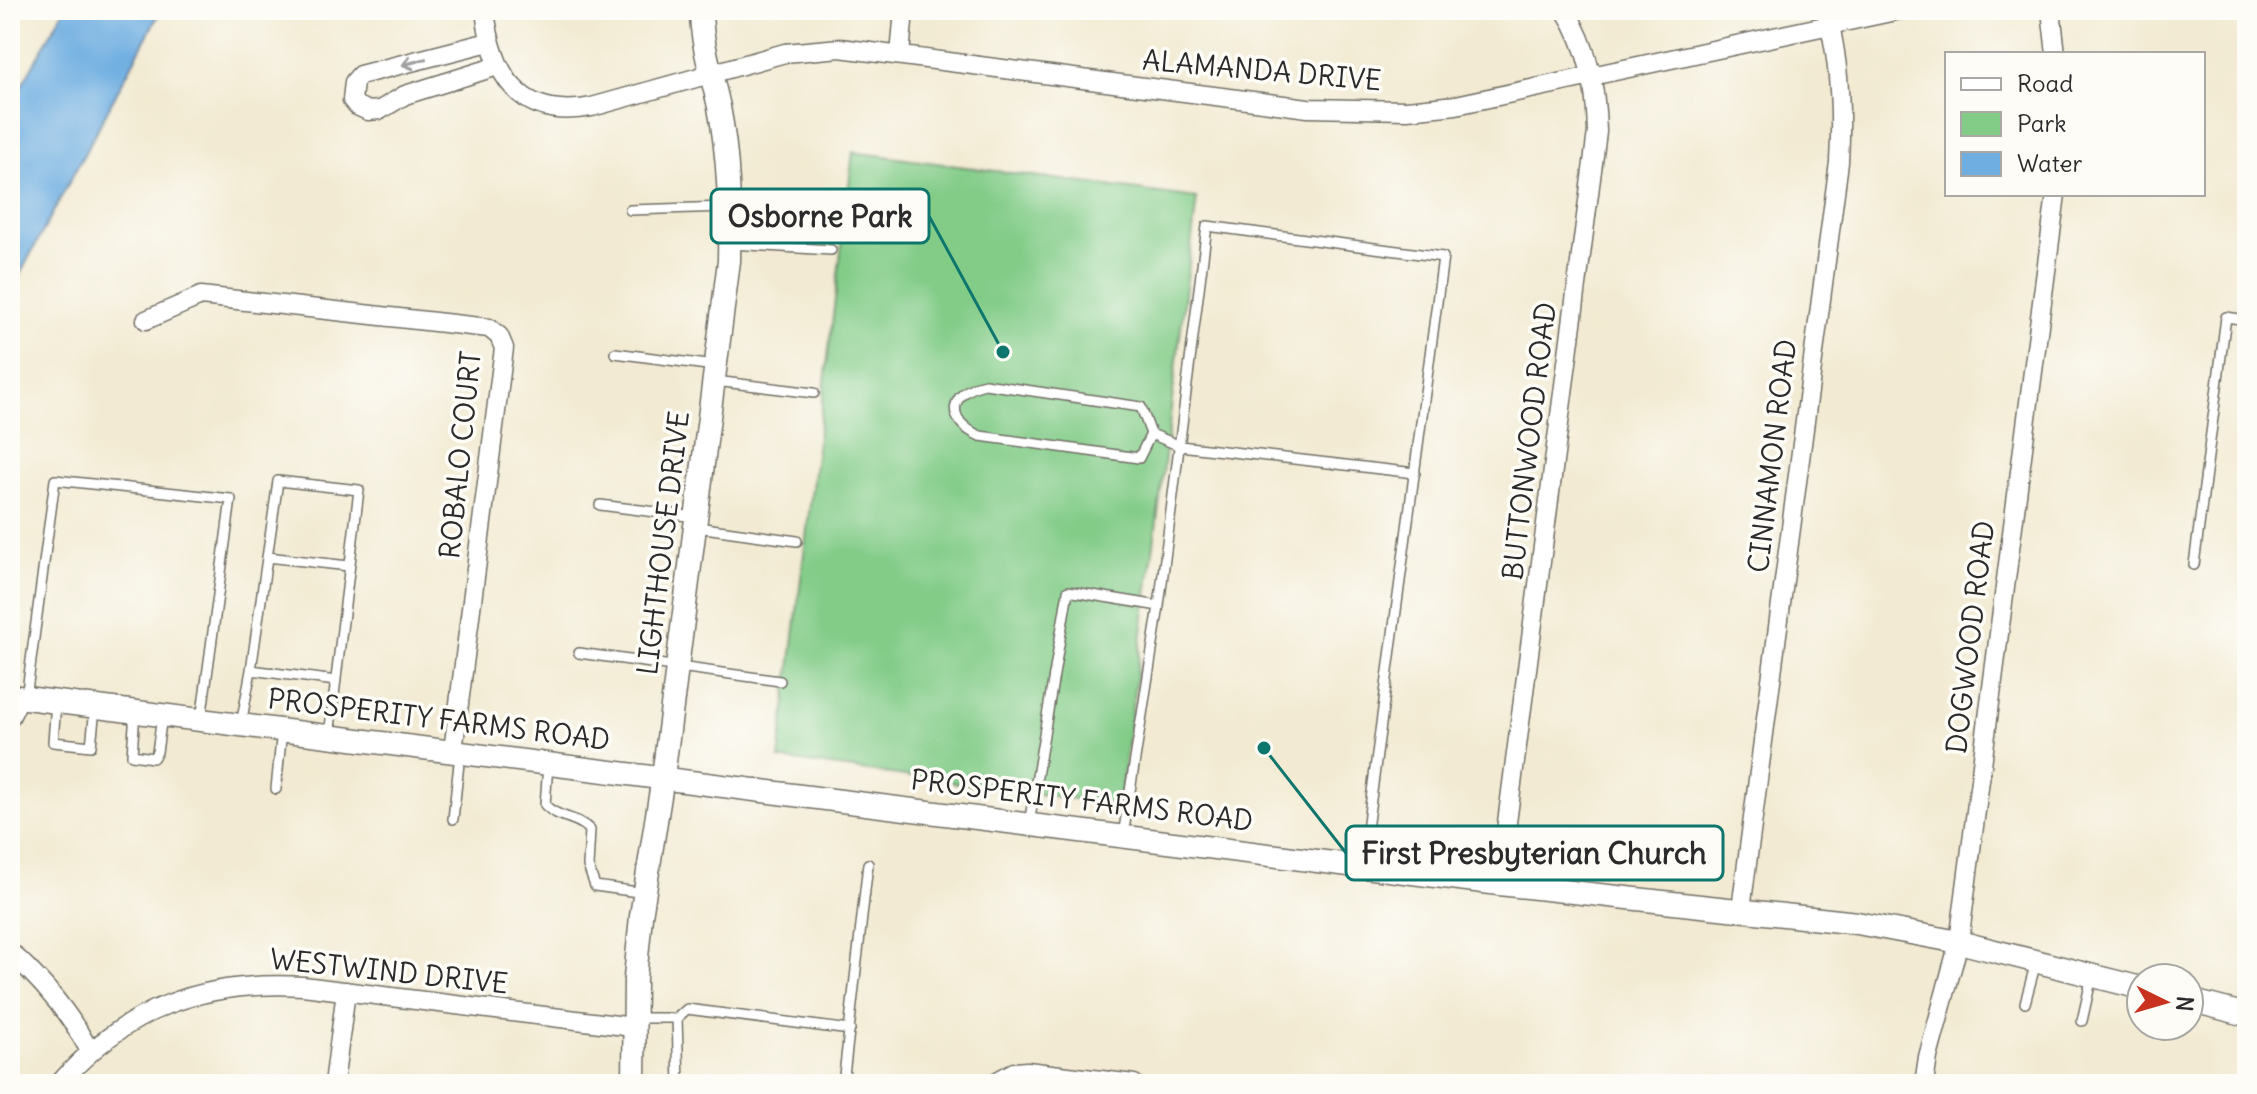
<svg xmlns="http://www.w3.org/2000/svg" width="2257" height="1094" font-family="Delius,sans-serif">
<rect width="100%" height="100%" fill="#fdfcf7"/>
<filter id="ink" filterUnits="userSpaceOnUse"><feTurbulence type="fractalNoise" baseFrequency=".0125" numOctaves="2"/><feDisplacementMap in="SourceGraphic" scale="16" xChannelSelector="R" yChannelSelector="G"/><feConvolveMatrix kernelMatrix="1 2 1 2 8 2 1 2 1" color-interpolation-filters="sRGB"/></filter>
<filter id="wash" filterUnits="userSpaceOnUse"><feTurbulence type="fractalNoise" baseFrequency=".006" numOctaves="4" result="noise"/><feDisplacementMap in="SourceGraphic" scale="32" xChannelSelector="R" yChannelSelector="G"/><feGaussianBlur stdDeviation="1.8" result="paint"/><feColorMatrix in="noise" values="0 0 0 0 0 0 0 0 0 0 0 0 0 0 0 0 0 1.4 0 .05"/><feComposite in="paint" operator="in"/></filter>
<g filter="url(#wash)">
<rect width="100%" height="100%" fill="#f2ead2"/>
<path fill="#82cc88" stroke="#567c5a" stroke-width="2" d="M853,152l344,46 -38,308 -40,299 -340,-46z"/>
<path fill="#6eaee1" stroke="#4c6c86" stroke-width="2" d="M64,10h97l-151,283v-187z"/>
</g>
<g filter="url(#ink)">
<g fill="none" stroke-linecap="round" stroke-linejoin="round">
<g stroke="#716e65" stroke-width="12">
<path id="service" d="M630,210l97,-3
M731,244l100,6
M615,353l100,13
M715,381l99,12
M1151,434l-12,24 -159,-22c-35,-15 -32,-44 5,-52l156,23 10,27 29,12 235,27
M600,505l96,12
M697,527l100,14
M267,557l82,9
M2194,565l32,-248 21,3
M579,653l201,28
M251,670l27,-189 81,9 -30,246
M26,698l29,-218 176,19 -30,221
M56,702l-3,40 38,4 4,-38
M135,711l-3,44 21,3 4,-6 5,-36
M241,725l10,-55 85,11
M548,765l-3,40c13,14 32,11 45,25l-2,36 7,20 50,7
M276,789l6,-59
M453,819l7,-65
M1029,824l39,-233 91,15
M1123,836l36,-230 48,-380 236,31 -81,610
M2025,1003l11,-41
M637,1018h40l10,-9 163,21
M677,1018l2,66
M2082,1021l10,-45
M843,1084l25,-220"/>
</g>
<g stroke="#716e65" stroke-width="21">
<path id="minor" d="M485,10c7,64 34,111 107,97l193,-54 55,-5 468,60 99,2 49,-5 444,-95
M2051,10l5,44
M489,42l-129,33 -6,7 -2,18 5,6 11,5 12,-1 25,-15 93,-29
M900,55l4,-45
M146,320l55,-24 288,32 10,8 5,12 -51,403
M10,717l10,-20
M1499,884l98,-752c-1,-44 -8,-84 -32,-122
M1741,909l98,-747c3,-51 1,-102 -13,-152
M10,952c33,29 59,61 80,99
M59,1084c66,-76 144,-104 244,-98l330,41
M334,1084l12,-93
M992,1084l22,-12 13,-1 107,13
M1924,1084l4,-27 31,-115 97,-748"/>
</g>
<g stroke="#716e65" stroke-width="25">
<path id="tertiary" d="M10,696l1489,188 358,39 102,19 182,46
M2189,1000l58,15
M634,1084l1,-106 6,-62 22,-139 66,-516c1,-52 0,-103 -10,-154 -7,-32 -18,-64 -18,-97"/>
</g>
<use href="#service" stroke="#fff" stroke-width="9"/>
<use href="#minor" stroke="#fff" stroke-width="18"/>
<use href="#tertiary" stroke="#fff" stroke-width="22"/>
</g>
<defs><path id="oneway-shaft" d="M-6 0H5M1.5-3L5.5 0L1.5 3" fill="none" stroke-width="1.6" stroke-linecap="round" stroke-linejoin="round" transform="scale(2)"/></defs>
<use stroke="#a0a0a0" href="#oneway-shaft" transform="translate(414 62) rotate(165)"/>
</g>
<g text-anchor="middle" dominant-baseline="central" stroke-width="7" stroke-linejoin="round" paint-order="stroke">
<g font-size="28" fill="#2b2b2b" stroke="#fdfcf7">
<text transform="translate(1262 70) rotate(5)">ALAMANDA DRIVE</text>
<text transform="translate(1529 441) rotate(-83)">BUTTONWOOD ROAD</text>
<text transform="translate(460 455) rotate(-84)">ROBALO COURT</text>
<text transform="translate(1772 456) rotate(-83)">CINNAMON ROAD</text>
<text transform="translate(663 543) rotate(-83)">LIGHTHOUSE DRIVE</text>
<text transform="translate(1970 637) rotate(-83)">DOGWOOD ROAD</text>
<text transform="translate(439 719) rotate(7)">PROSPERITY FARMS ROAD</text>
<text transform="translate(1082 800) rotate(7)">PROSPERITY FARMS ROAD</text>
<text transform="translate(389 971) rotate(6)">WESTWIND DRIVE</text>
</g>
</g>
<path fill="none" stroke="#0f766e" stroke-width="3" d="M1003 352L929 216M1264 748L1346 853"/>
<g fill="#0f766e" stroke="#fdfcf7" stroke-width="3">
<circle cx="1003" cy="352" r="8"/>
<circle cx="1264" cy="748" r="8"/>
</g>
<g fill="#fdfcf7" stroke="#0f766e" stroke-width="3">
<rect x="711" y="189" width="218" height="54" rx="8"/>
<rect x="1346" y="826" width="377" height="54" rx="8"/>
</g>
<g font-size="30" text-anchor="middle" font-weight="bold" fill="#2b2b2b">
<text x="820" y="227">Osborne Park</text>
<text x="1534" y="864">First Presbyterian Church</text>
</g>
<rect width="2257" height="1094" fill="none" stroke="#fdfcf7" stroke-width="40"/>
<rect x="1945" y="52" width="260" height="144" fill="#fdfcf7" stroke="#a9a8a5" stroke-width="2"/>
<rect x="1961" y="78" width="40" height="12" fill="#ffffff" stroke="#a9a8a5" stroke-width="2"/>
<text x="2017" y="92" font-size="24" fill="#2b2b2b">Road</text>
<rect x="1961" y="112" width="40" height="24" fill="#82cc88" stroke="#a9a8a5" stroke-width="2"/>
<text x="2017" y="132" font-size="24" fill="#2b2b2b">Park</text>
<rect x="1961" y="152" width="40" height="24" fill="#6eaee1" stroke="#a9a8a5" stroke-width="2"/>
<text x="2017" y="172" font-size="24" fill="#2b2b2b">Water</text>
<g transform="translate(2165 1002) rotate(95)"><circle r="38" fill="#fdfcf7" stroke="#a9a8a5" stroke-width="2"/>
<path d="M0-6L14 30L0 20L-14 30Z" fill="#c8321e"/>
<text y="-12" font-size="22" font-weight="bold" text-anchor="middle" fill="#2b2b2b">N</text>
</g>
</svg>
